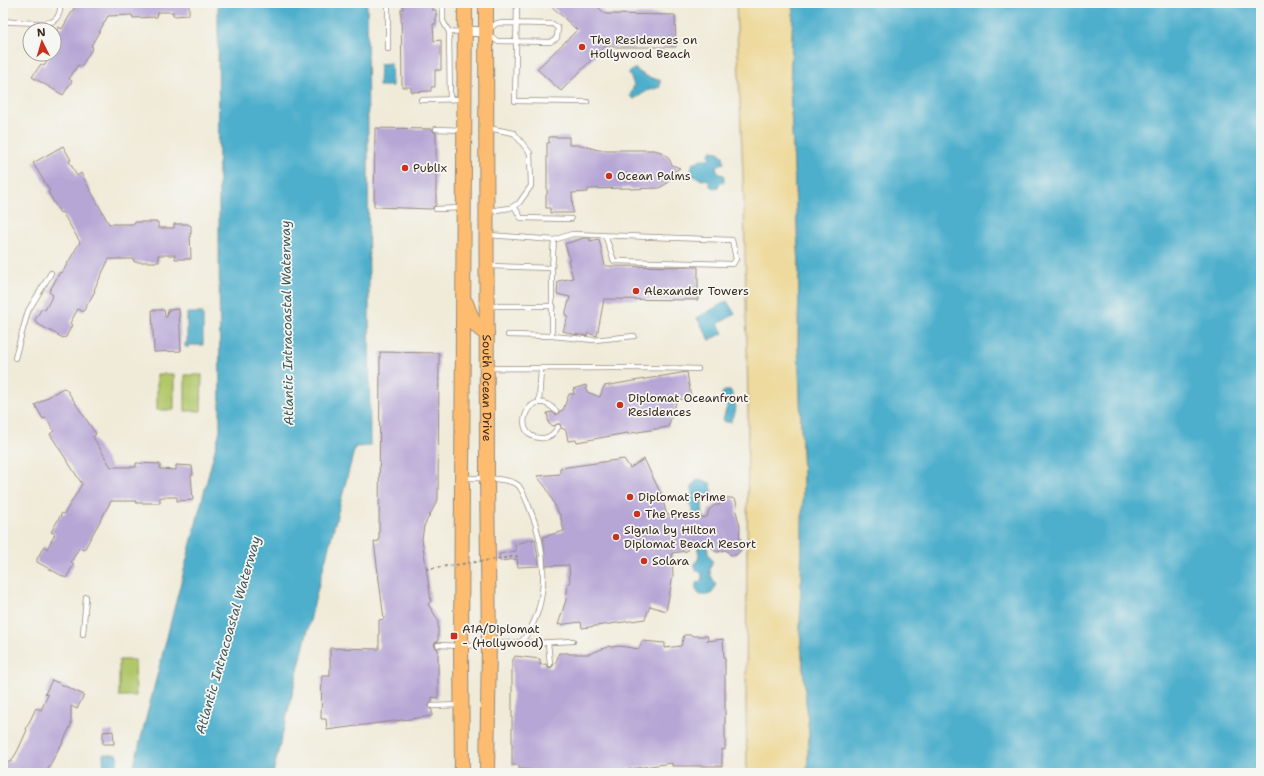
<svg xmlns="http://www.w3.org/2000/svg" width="1264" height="776" font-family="'Shantell Sans',sans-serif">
<rect width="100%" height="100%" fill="#f6f6f2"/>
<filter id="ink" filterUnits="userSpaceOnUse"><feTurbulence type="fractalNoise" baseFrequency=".025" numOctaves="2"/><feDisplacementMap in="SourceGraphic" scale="8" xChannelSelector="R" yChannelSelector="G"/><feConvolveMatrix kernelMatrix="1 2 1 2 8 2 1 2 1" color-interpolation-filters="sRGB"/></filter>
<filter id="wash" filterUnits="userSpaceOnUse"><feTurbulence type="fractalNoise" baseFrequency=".012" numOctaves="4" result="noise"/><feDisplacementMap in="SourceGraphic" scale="16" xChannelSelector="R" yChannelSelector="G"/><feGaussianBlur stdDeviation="0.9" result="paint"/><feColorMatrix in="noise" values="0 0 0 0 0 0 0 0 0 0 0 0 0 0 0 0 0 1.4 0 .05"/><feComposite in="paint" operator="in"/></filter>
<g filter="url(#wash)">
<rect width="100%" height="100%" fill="#f0ebd9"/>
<path fill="#b1c76b" stroke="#767844" d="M157,374h17v36h-17z
M185,375h17l-1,36h-16z
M119,660h16l1,36h-17z"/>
<path fill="#eeda9e" stroke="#94825e" d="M736,3h55l2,7 -3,79 9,177 -1,77 5,135 -3,154 9,103 -2,38h-60l-1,-69 2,-301 -4,-201z"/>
<path fill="#4dafcc" stroke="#446c75" d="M218,3h149l3,443 -15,1 -38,145 -44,181h-141l88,-343z
M791,3h470v770h-454l2,-38 -9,-103 3,-154 -5,-135 1,-77 -9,-177 3,-79z
M391,63l1,23h-13l1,-22z
M633,69h3c7,7 14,9 24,11v7l-13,4 -13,8 -4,-3 4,-11 -5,-12z
M712,151l7,1 1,2 3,2 1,7 -6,2 -2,4 3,5 5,1v7l-5,2 -1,3 -4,1 -4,-2v-3l-4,-4 -4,1 -5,-3 -4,-1 -2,-5 2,-9h3l5,-3h7l2,-2 -1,-4z
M727,301l8,13 -17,10 5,9 -13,7 -13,-22z
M187,313h16v32h-14v2h-4v-4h2z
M725,391h6c3,9 9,19 0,28v3h-6l-2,-3 4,-12 -2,-9h-3v-5z
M698,480h5l7,3 3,10c-3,3 -7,3 -10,7 -3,6 4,43 5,52 0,3 3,5 4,8 1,5 -3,7 -2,12 2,11 10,8 2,21 -9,5 -18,2 -16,-10l4,-1 2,-4v-5l-7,-3v-6l4,-7 -6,-46 -4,-7c1,-3 3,-7 3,-10 0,-6 -1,-10 6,-14z
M103,754h14l1,19h-14z"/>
<g id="blocks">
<path fill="#b6a6d5" d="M77,3h112v12l-16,1v-4h-15l-1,5 -24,1 -1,-3 -24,1 -17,30 2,1 -12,20 -3,-2 -9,14 3,2 -9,14 -31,-18 9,-13 3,2 7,-12h3v-18l5,-9 3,2z
M403,3h29v7h4v14h-3l1,17 7,-1v30h-6v17h-4v4l-20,1v-5h-9l-1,-78h2z
M548,3h46l11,11 70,1 1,32h-72l-43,44 -24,-22 40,-39z
M375,128l57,1 2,3 2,1v72l-2,1 -2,3 -58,-2z
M549,137h20v8h12l17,5h56l7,2 7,5 4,8 8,3 -8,5 -1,6 -5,5 -7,4 -29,1v-1l-42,1v3l-16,1 1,20h-23v-5h-4v-13l1,-1v-51h2z
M63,146l8,14 -2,1 8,15 4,-3 28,51h26l-1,-2h24v6h16v-4h14l3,2v8l-1,-1 1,26h-16v-4h-17l1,7h-25v-3h-25l-15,31 1,1 -12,21 -5,-3 -8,14 2,2 -6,12 -3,1 -27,-15 -1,-3 7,-12 3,2 8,-15 -4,-3 11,-20 2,1 18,-31 -18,-30 -2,1 -12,-21 2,-1 -17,-28z
M584,238h6v3l9,-2 6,27 93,1v33l-94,-1 -7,37 -9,-3 -1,3 -14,-2 -10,-3 5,-15 -3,-1 5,-18 -13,-3 1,-13 15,-3 -5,-18h2l-5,-16z
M179,309l2,42 -27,1 -2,-42h12l1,7h2l1,-7z
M380,352l59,1 -1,146 -14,27 -2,13 9,62 -3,3 10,16v21l-3,2 -1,2 2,3 2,1v49l-6,-1v5l-3,3v3l3,2v6l-105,14 -1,-11h-5l1,-43h8v-28l49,1v-29l5,-1 -10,-77 5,-1z
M687,372l4,26 -14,2 -9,27 -36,6 -1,2 -4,-2 -50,9 -1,-2 -8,1 -2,-11 -5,-2 -1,-4h-3l-3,2 -5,-2 -2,-11 5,-1 5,3 3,-4 3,-1 6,-16h5l-1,-5 13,-4 1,7 13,5 4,-11z
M63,388l3,1 30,45 -3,3 18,30h25v-4l24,1v5l16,1v-5l16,1 1,9h-2l2,25 -16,1v-4h-17v6h-24v-2h-25l-27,49 -5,-2 -8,14 3,2 -8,14 -29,-16v-3l7,-13 3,3 8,-15 -4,-2 11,-19 2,1 18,-30 -32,-50 4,-3 -8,-13 -3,1 -8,-14z
M624,459l6,9 14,-9 17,35 6,21 15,-2v3h5v3l20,-2 2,-7 6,-5h4l1,-5 3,-2h9l4,3 1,5 -1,5 4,16 -1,11 3,2v9l-6,6h-5l-5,-5 -9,2 -4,-3 -5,-9 -17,4v3l-4,1v3l-15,2 1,23 -7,35 -16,-5 -5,13 -63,9 -1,-6 -23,3 8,-25 2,-17h2l-1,-18 -23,1 -3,-29 21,-6 -4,-17h-1l-12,-25 -10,-13 23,-2v-6z
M535,539l4,27 -21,1 -1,-8 -17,2 -1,-7 17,-3 -1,-7z
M684,635h8l1,1h15l-1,5 16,-2 1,19 1,1v91l-3,-1v17h-50v-3l-72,10h-66v-3l-15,-1v-4h-7v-103l3,-6 25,3v6l6,-1 2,3 3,1 2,-2 1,-3h2l3,-10h9l1,1h20l21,-8 1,1 8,-1 20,3 3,-8 23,2v5l16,-2z
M52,680l32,15 -7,14 -6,-3v19l-10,21h-1l-14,27h-43v-11h8l7,-12 9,-20 -1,-1 10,-21 5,2 7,-15 -3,-1z
M113,731l1,13h-11v-12z"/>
</g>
</g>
<g filter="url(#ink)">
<use href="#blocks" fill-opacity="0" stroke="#968a7c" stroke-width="1"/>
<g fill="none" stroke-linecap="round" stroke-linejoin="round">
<g stroke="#968a7c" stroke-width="6">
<path id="service" d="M443,3v18l6,11 1,68
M517,3l-2,98 72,1
M3,21c9,1 42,3 48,1 8,-3 10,-12 9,-19
M497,23l56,1 5,4 -1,10 -7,4 -53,-1 -11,-9z
M449,32l15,-1
M388,49v-46
M421,100l43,-1
M488,128l26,5 16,20 1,33 -12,17 -9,5 -22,3
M436,129l27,1
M514,206l7,12 50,1
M436,209l27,-1
M489,235l65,5 -2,28
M554,240l18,-6 160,6 4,19 -3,5 -119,-3 -9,-26
M488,266l64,2v68l42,4 40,-4
M489,306h64
M508,335l44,1
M15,358l13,-47 23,-38
M488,368c70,1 140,-1 210,1
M539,403l2,-34
M556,411c-27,-29 -47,25 -16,27 8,1 14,-4 18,-11
M83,634l3,-37
M521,642l13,1 39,-2
M548,642l2,22
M438,645l23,1 60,-4c30,-35 26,-92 9,-133 -2,-5 -8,-20 -12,-24 -11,-8 -41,-7 -54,-7
M432,706l28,-1"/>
</g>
<g stroke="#968a7c" stroke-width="11">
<path id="minor" d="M465,31l21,1"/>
</g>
<g stroke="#968a7c" stroke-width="16">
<g id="primary">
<path id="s1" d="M486,3l1,475 2,167 -2,128"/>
<path d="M466,303c5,12 7,25 21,30"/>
<path d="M462,773l-1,-127 4,-643"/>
</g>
</g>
<use href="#service" stroke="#fff" stroke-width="4.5"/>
<use href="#minor" stroke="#fff" stroke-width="9"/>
<use href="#primary" stroke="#fdbc70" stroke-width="14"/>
<path stroke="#968a7c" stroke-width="2" stroke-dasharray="3 3" stroke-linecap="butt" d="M426,569l93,-13"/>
</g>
</g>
<g fill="#c8321e" stroke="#f6f6f2" stroke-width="1.5">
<circle cx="582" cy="47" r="4"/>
<circle cx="405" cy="168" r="4"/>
<circle cx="609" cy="176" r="4"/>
<circle cx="636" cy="291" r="4"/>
<circle cx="620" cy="405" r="4"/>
<circle cx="630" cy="497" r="4"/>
<circle cx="637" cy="514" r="4"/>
<circle cx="616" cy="537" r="4"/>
<circle cx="644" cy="561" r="4"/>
<rect x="450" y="632" width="8" height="8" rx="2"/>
</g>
<g text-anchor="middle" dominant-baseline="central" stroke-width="3.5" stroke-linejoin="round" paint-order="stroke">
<g font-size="12" fill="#3b2a1e" stroke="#f6f6f2" text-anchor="start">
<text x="590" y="40">The Residences on<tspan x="590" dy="14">Hollywood Beach</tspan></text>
<text x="413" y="168">Publix</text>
<text x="617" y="176">Ocean Palms</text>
<text x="644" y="291">Alexander Towers</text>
<text x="628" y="398">Diplomat Oceanfront<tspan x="628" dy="14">Residences</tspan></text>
<text x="638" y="497">Diplomat Prime</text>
<text x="645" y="514">The Press</text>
<text x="624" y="530">Signia by Hilton<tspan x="624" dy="14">Diplomat Beach Resort</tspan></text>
<text x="652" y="561">Solara</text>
<text x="462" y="629">A1A/Diplomat<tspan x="462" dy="14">- (Hollywood)</tspan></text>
</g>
<g font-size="12" fill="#3b2a1e" stroke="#f6f6f2">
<text stroke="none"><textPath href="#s1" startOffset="385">South Ocean Drive</textPath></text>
</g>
<g font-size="13" font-style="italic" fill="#41595b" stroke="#f6f6f2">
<text transform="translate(287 323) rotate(-91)">Atlantic Intracoastal Waterway</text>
<text transform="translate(228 635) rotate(-74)">Atlantic Intracoastal Waterway</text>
</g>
</g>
<rect width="1264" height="776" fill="none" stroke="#f6f6f2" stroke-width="16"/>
<g transform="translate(42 42) rotate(355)"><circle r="19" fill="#f6f6f2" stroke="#aba49d"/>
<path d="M0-3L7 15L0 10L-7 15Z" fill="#c8321e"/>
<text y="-6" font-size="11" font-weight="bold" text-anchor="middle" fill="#3b2a1e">N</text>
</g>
</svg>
